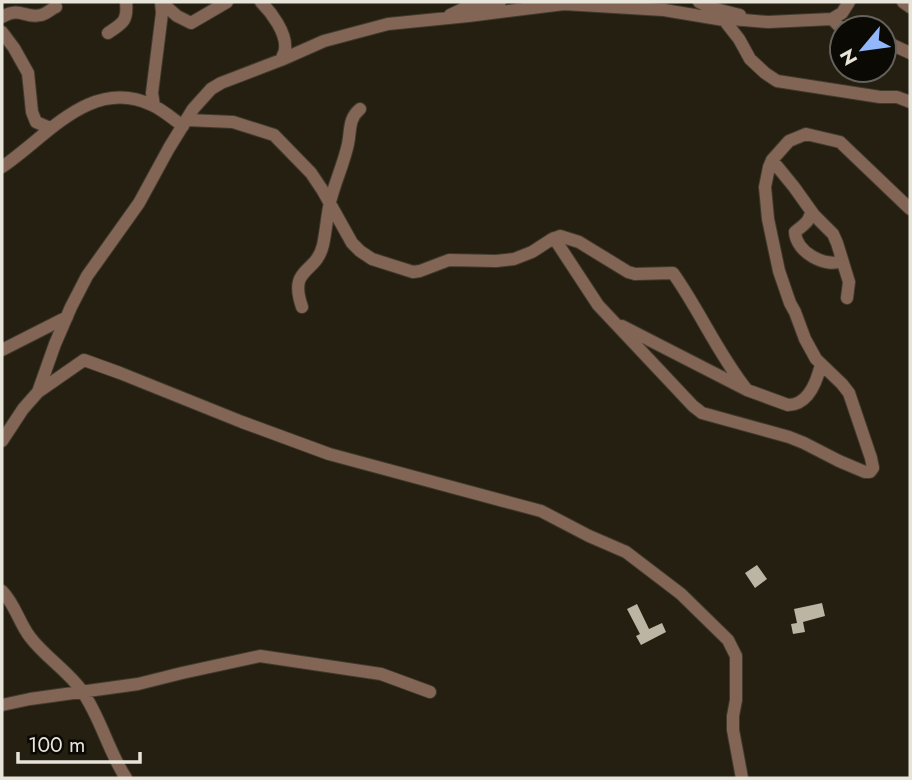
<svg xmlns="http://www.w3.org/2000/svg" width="912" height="780" font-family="Jost,sans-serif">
<rect width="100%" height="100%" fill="#251f11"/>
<path fill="#bcb5a3" d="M757,565l10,14 -12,9 -10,-15z
M822,603l3,13 -22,6 2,10 -12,2 -2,-10 6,-1 -3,-14z
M637,604l12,25 13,-6 4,9 -25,13 -5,-9 4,-2 -13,-25z"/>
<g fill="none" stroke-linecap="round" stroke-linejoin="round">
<g stroke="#403b2d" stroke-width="14">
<path id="minor" d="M161,2l16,14 14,7 36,-21
M261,2c10,10 26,31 24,47 0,3 -3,8 -4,11
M699,2l13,6 28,7
M903,2l7,5
M450,15l17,-8 33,-5
M2,17c19,-11 22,2 39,-2 5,-1 10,-6 15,-8
M832,19l10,10
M724,20l15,19 11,20 15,14 12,8 103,16h17l13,5
M2,32l12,16 14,25 4,39 4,10 14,6
M108,33c15,-10 20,-12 18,-31
M884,41l26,12
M154,106l-2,-13 10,-80 -1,-11
M187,120l46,2 41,13 37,38 12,18 29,52 8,8 12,8 41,13 7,-1 29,-11 47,1 18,-2 18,-7 20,-13 8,-3 19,6 49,30 7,2 38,-1c27,38 45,81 74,117
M772,160l22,27 20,28 19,19 4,9 12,39 -2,16
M2,167c45,-30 89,-91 150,-62 11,5 21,14 31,21
M811,211c-1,11 -8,14 -16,21 1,20 30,36 47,29
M554,238l44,67 95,101 9,7 87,24 15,6 35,18 26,11h5l3,-4 -2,-10 -22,-65 -7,-9 -26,-25 -11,-20 -10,-27 -5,-9 -11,-32 -11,-52 -3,-32 4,-20 3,-7 17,-19 17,-7 34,8 70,67
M302,307c-14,-41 14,-32 21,-62 3,-14 4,-29 7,-43 5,-20 14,-39 18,-58 3,-14 0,-25 12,-35
M622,326l125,64 41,15c21,0 29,-24 33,-41
M2,350l65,-33
M38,392l17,-48 16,-37 16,-31 52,-73 30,-55 24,-39 18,-20 10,-6 60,-23 43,-19 64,-17 80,-8 96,-12 100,6 60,10 8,-1 36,3 64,-3 10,-6 7,-11
M2,441l21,-32 15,-17 46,-32 36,13 122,49 87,32 212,57 48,25 37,16 55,42 47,46 8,16v44l-3,16v14l9,48
M2,591c13,13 17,32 28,46 15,20 38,34 52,54 19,27 26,60 44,87
M2,705l28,-6 108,-15 44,-11 78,-17 121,18 49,18"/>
</g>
<use href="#minor" stroke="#836556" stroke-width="12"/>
</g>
<rect width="912" height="780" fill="none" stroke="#e7e4da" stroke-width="7"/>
<g transform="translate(863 49) rotate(241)"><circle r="33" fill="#0b0904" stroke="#63615a" stroke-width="2"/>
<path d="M0-5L12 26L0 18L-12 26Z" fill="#93b7fd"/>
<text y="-10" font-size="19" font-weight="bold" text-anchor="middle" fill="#e7e4da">N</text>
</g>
<path d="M18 752v10h122v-10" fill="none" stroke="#e7e4da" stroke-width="3.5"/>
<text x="28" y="752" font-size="21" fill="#e7e4da" stroke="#0b0904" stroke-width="5" paint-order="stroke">100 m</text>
</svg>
